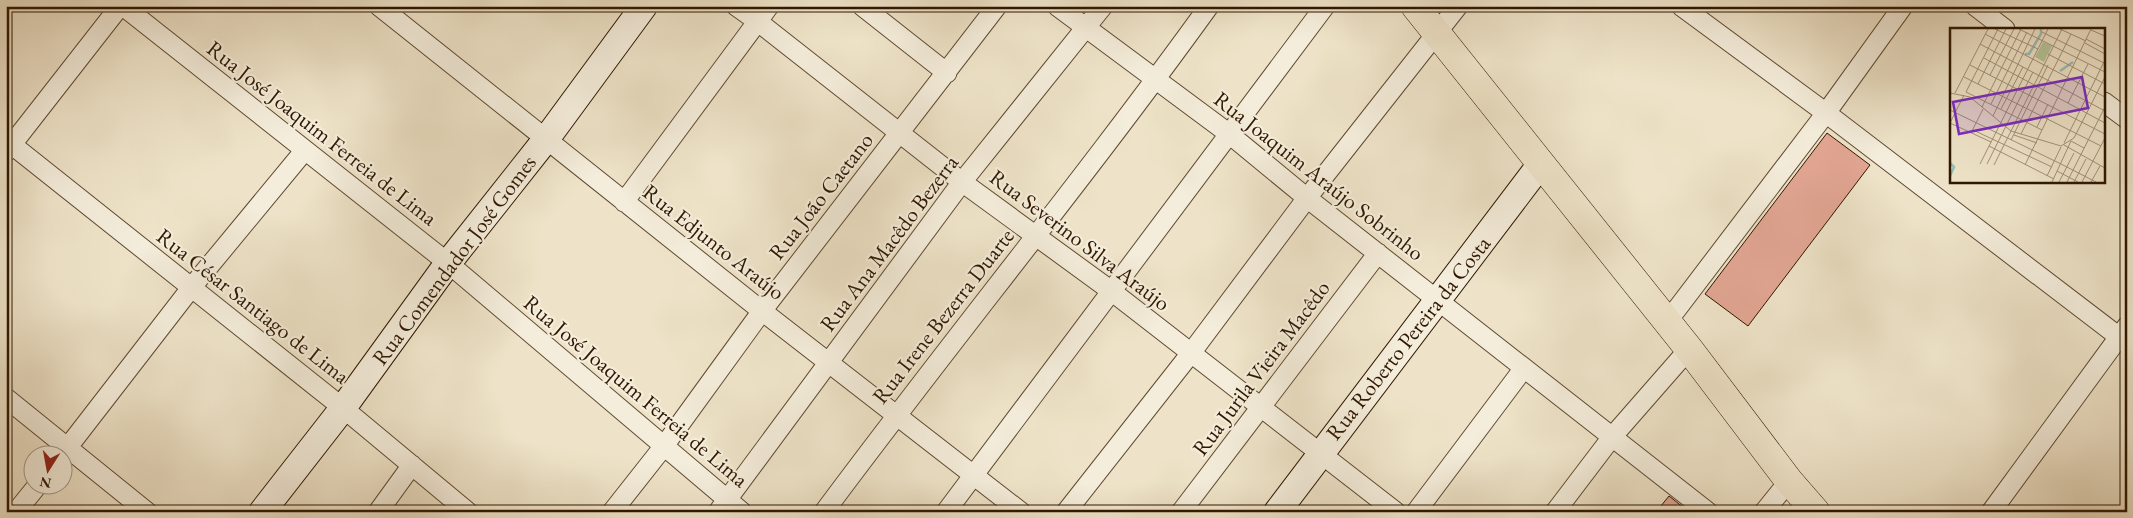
<svg xmlns="http://www.w3.org/2000/svg" width="2133" height="518" font-family="'EB Garamond',serif">
<rect width="100%" height="100%" fill="#eee3c8"/>
<filter id="stains"><feTurbulence type="fractalNoise" baseFrequency=".004" numOctaves="4"/><feColorMatrix values="0 0 0 0 .2 0 0 0 0 .09 0 0 0 0 .02 0 0 0 .5 -.17"/></filter>
<radialGradient id="worn" r=".72"><stop offset=".6" stop-color="#630" stop-opacity="0"/><stop offset="1" stop-color="#630" stop-opacity=".3"/></radialGradient>
<path fill="#e2a693" stroke="#2f1700" d="M1827,133l43,32 -122,161 -43,-32z
M1669,496l20,16h-33z"/>
<g fill="none" stroke-linecap="round" stroke-linejoin="round">
<g stroke="#5f4a32" stroke-width="21">
<path id="street" d="M123,6l325,257 294,249
M379,6l383,305 259,201
M736,6l21,15 205,161 148,108 286,222
M862,6l85,67
M1057,6l171,127 79,65 401,314
M1681,6l145,107 301,230
M1975,6l30,23
M2104,102l23,17
M6,140l337,268 125,104
M6,152l114,-146
M624,202l145,-196
M1667,322l159,-209 77,-107
M6,398l141,114
M61,456l130,-168 114,-138
M16,512l21,-26
M378,512l34,-47
M612,512l52,-66 98,-135 235,-305
M718,512l244,-330 141,-176
M824,512c126,-170 261,-334 385,-506
M946,512l379,-506
M1066,512l125,-159 116,-155 151,-192
M1181,512l197,-259
M1416,512l108,-144
M1555,512l57,-75 77,-88
M1764,512l25,-31
M1991,512l136,-186"/>
</g>
<g stroke="#2f1700" stroke-width="28">
<path id="secondary" d="M262,512l81,-104 105,-145 99,-125 97,-132
M1277,512l263,-347"/>
</g>
<g stroke="#2f1700" stroke-width="29">
<path id="primary" d="M1415,6l274,343 100,132 27,31"/>
</g>
<use href="#street" stroke="#f4eddb" stroke-width="19"/>
<use href="#secondary" stroke="#f4eddb" stroke-width="26"/>
<use href="#primary" stroke="#eee3c8" stroke-width="28"/>
</g>
<g text-anchor="middle" dominant-baseline="central" stroke-width="4.5" stroke-linejoin="round" paint-order="stroke">
<g font-size="22" fill="#2f1700" stroke="#f4eddb">
<text transform="translate(322 133) rotate(38)">Rua José Joaquim Ferreia de Lima</text>
<text transform="translate(1319 176) rotate(38)">Rua Joaquim Araújo Sobrinho</text>
<text transform="translate(821 196) rotate(-52)">Rua João Caetano</text>
<text transform="translate(1080 240) rotate(37)">Rua Severino Silva Araújo</text>
<text transform="translate(714 242) rotate(38)">Rua Edjunto Araújo</text>
<text transform="translate(889 243) rotate(-53)">Rua Ana Macêdo Bezerra</text>
<text transform="translate(454 260) rotate(-53)">Rua Comendador José Gomes</text>
<text transform="translate(253 306) rotate(38)">Rua César Santiago de Lima</text>
<text transform="translate(943 316) rotate(-52)">Rua Irene Bezerra Duarte</text>
<text transform="translate(1408 338) rotate(-52)">Rua Roberto Pereira da Costa</text>
<text transform="translate(1261 368) rotate(-53)">Rua Jurila Vieira Macêdo</text>
<text transform="translate(636 391) rotate(40)">Rua José Joaquim Ferreia de Lima</text>
</g>
</g>
<g transform="translate(1950 28)">
<rect width="155" height="155" fill="#eee3c8"/>
<path d="M93,14l9,4 -8,16 -9,-5z" fill="#b5c499"/>
<path fill="none" stroke="#99beb7" stroke-width="2.5" d="M75,26h4l12,-20v-5M110,43l13,-9M0,135l4,4 -4,9"/>
<path fill="none" stroke="#a29178" stroke-width="1" d="M45,1l43,20M69,1l86,43M110,1l26,12M141,2l14,6M92,4l62,31M35,6l120,63M136,11l19,10M135,15l20,11M30,16l125,67M98,26l57,30M34,30l121,65M20,37l135,69M40,47l24,-46M14,49l137,69M28,56l28,-55M16,64l76,38M16,64l32,-63M0,65l20,4 41,34 50,15 13,-8 31,-61M5,65l33,-64M118,75l20,-39M41,76l36,-72M32,79l39,-78M51,81l22,-42M0,82l111,54M43,88l42,-87M0,95l41,19M0,95l14,-28M87,99l11,-23M23,102l79,37M22,103l11,-22M71,106l50,-100M64,107l23,8M61,112l37,-75M114,115l41,-83M114,117l41,23M39,118l65,33M30,136l68,-135M37,136l46,-92M111,136l35,18M44,137l68,-136M75,137l66,-136M107,143l21,11M97,148l14,-29M102,154l19,-41 13,7M109,154l15,-29M117,154l38,-75M124,154l12,-23M132,154l23,-44M141,154l9,-16"/>
<path fill="#7b2cbf" fill-opacity="0.15" stroke="#7b2cbf" stroke-width="2.5" d="M132,49l6,31 -129,26 -6,-32z"/>
<rect width="155" height="155" fill="none" stroke="#2f1700" stroke-width="2.5"/>
</g>
<rect width="2133" height="518" fill="none" stroke="#eee3c8" stroke-width="25"/>
<rect x="8" y="8" width="2118" height="503" fill="none" stroke="#2f1700" stroke-width="2.5"/>
<rect x="12" y="12" width="2108" height="493" fill="none" stroke="#2f1700"/>
<g transform="translate(48 470) rotate(191)"><circle r="24" fill="#f4eddb" stroke="#a59783"/>
<path d="M0-4L9 19L0 12L-9 19Z" fill="#8f2418"/>
<text y="-8" font-size="14" font-weight="bold" text-anchor="middle" fill="#2f1700">N</text>
</g>
<rect width="100%" height="100%" filter="url(#stains)"/>
<rect width="100%" height="100%" fill="url(#worn)"/>
</svg>
